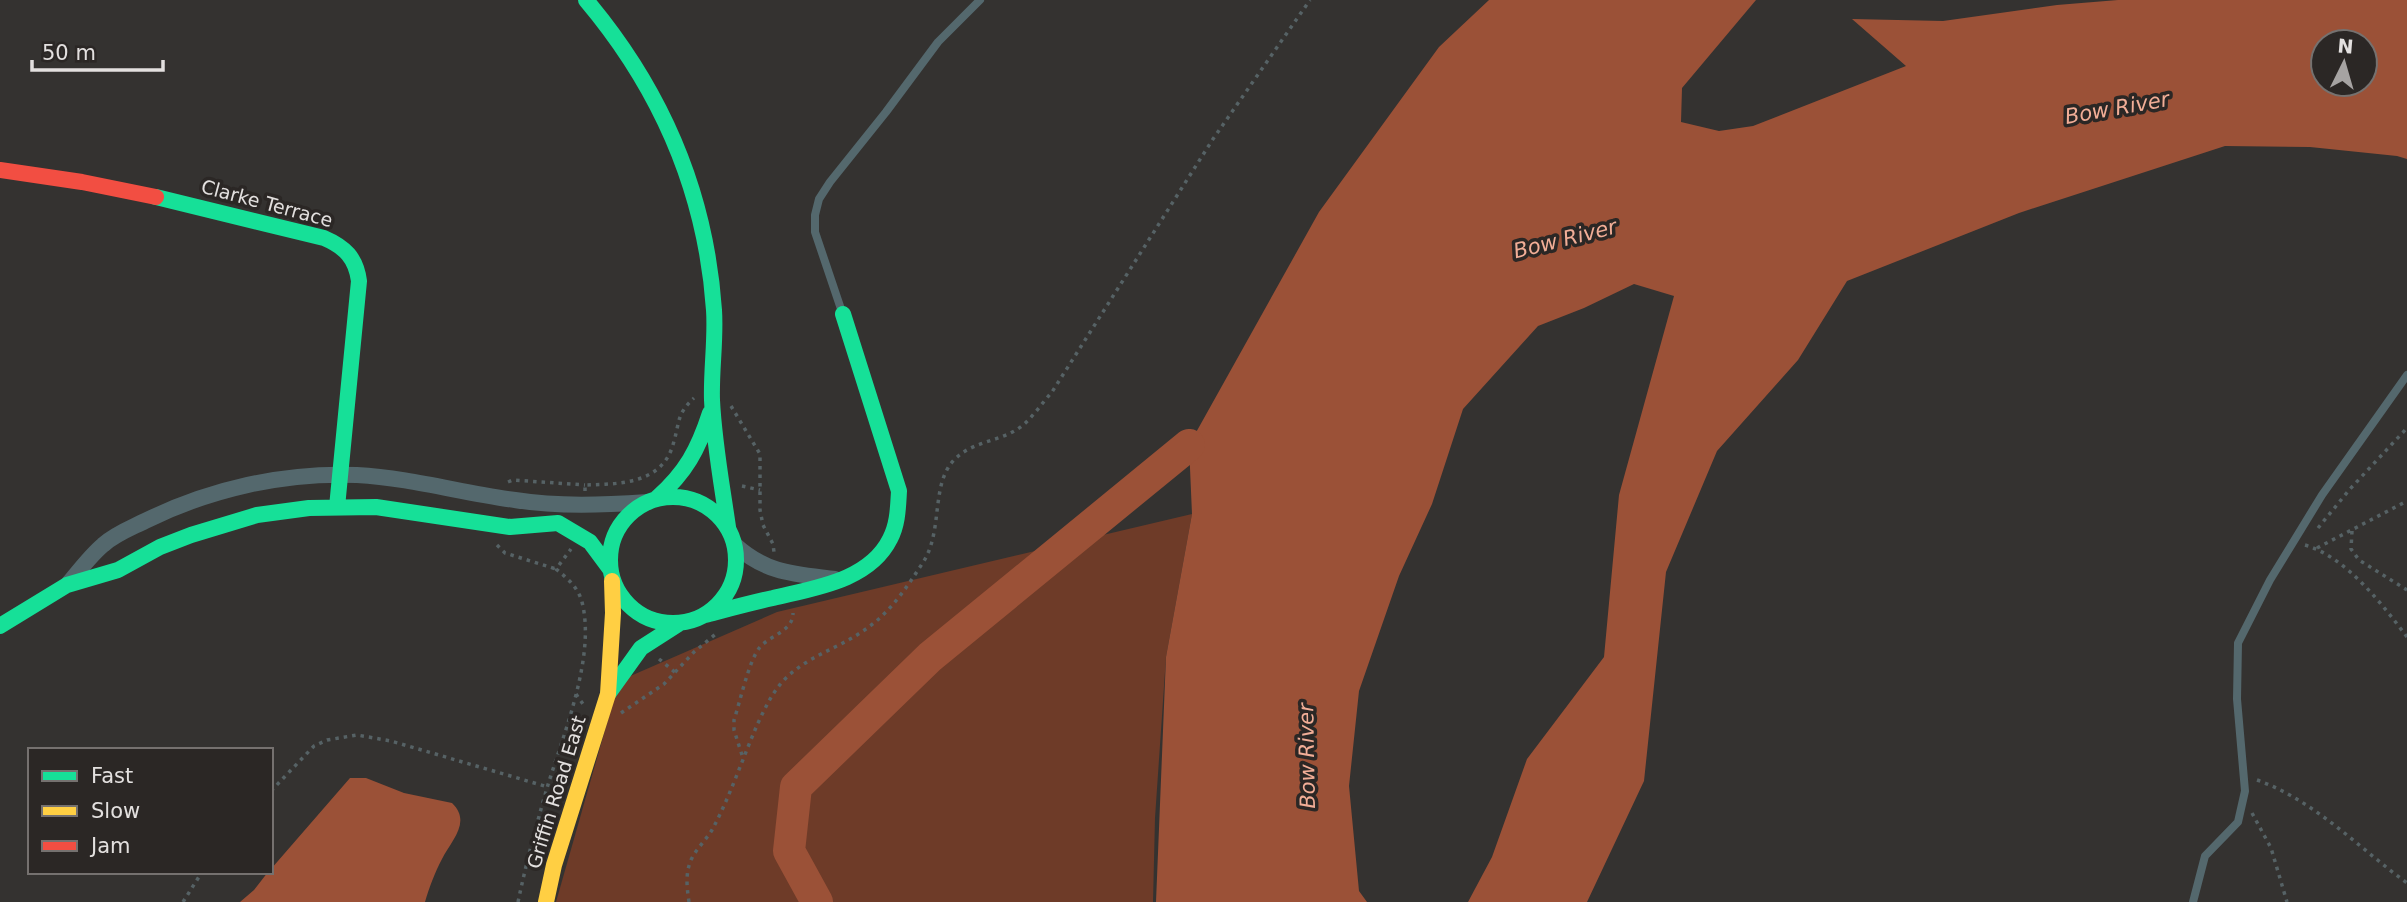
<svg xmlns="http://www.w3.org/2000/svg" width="2407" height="902" font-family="'DejaVu Sans',sans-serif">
<rect width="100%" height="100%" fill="#343230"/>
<path fill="#6e3b28" d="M1192,514l-26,143 -11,161 -2,84h-597l63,-221 158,-69z"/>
<path fill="#9b5137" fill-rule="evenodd" d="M1489,0h267l-74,88 -1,34 38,9 34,-5 153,-60 -54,-47 91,2 114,-16 61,-5h289v159l-10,-3 -87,-9 -85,-1 -206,67 -172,68 -49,79 -81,91 -51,121 -22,209 -57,121h-119l24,-45 35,-98 77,-102 15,-162 55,-199 -40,-12 -50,24 -46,18 -75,83 -31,95 -33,72 -40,115 -10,95 10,105 8,11h-211l10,-245 26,-143 -3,-69 130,-233 120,-165zM2323,42h42v42h-42z
M350,778h16l38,15 48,10c20,19 -1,38 -10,56 -7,13 -13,29 -17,43h-185l14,-12 14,-18h3v-3z"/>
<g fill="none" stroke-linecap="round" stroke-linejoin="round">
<path stroke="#9b5137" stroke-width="32" d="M817,902l-28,-51 7,-64 134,-130 259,-212"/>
<path stroke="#566265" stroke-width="3.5" stroke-dasharray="3.5 5" stroke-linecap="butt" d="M731,406l29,48v56l3,15 10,19 1,8
M508,482l5,-2 72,5
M742,486l18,4
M585,491v-6c36,-1 79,-1 89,-44 6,-21 3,-27 20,-43
M2318,528l32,-39 57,-61
M2352,531l-1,18 8,11 48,30
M497,545l8,8 51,16
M2305,545c41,12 77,59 102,92
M2317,548l90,-47
M659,659l17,14
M576,694l9,13
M621,713l43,-29 30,-32 23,-19
M742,755l-8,-25v-10c6,-18 15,-60 26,-73 11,-12 33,-16 33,-34
M2257,780c57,20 102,68 150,103
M271,791l43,-45 13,-6 30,-5 34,6 157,46
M2252,813l19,35 16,54
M183,902l19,-30
M518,902c8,-38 18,-76 29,-114 16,-53 49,-131 35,-186 -4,-15 -15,-24 -26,-33l15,-20
M689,902c-2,-14 -4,-28 2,-42 5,-11 15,-20 21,-30 18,-33 31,-73 46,-107 8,-17 15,-32 28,-45 24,-23 51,-29 77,-47 26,-17 42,-41 59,-67 22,-32 8,-79 32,-104 17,-18 42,-18 62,-30 14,-8 25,-26 36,-38l161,-253 97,-139"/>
<path stroke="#54686d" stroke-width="8" d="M842,312l-27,-80v-17l4,-16 11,-17 56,-70 52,-70 42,-42
M2193,902l12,-46 33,-34 7,-31 -8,-92 1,-56 32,-63 52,-85 85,-120"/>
<path stroke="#54686d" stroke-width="16" d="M735,545c32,29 60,29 100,34
M68,584c11,-13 22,-28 35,-39 12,-11 28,-17 42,-24 65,-32 139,-49 212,-46 54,3 105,18 158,25 44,7 89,5 133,2"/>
<path stroke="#16e098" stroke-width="16" d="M586,0c75,89 120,193 128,310 2,30 -3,60 -2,90 2,43 10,85 16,127
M156,197l168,41c21,9 32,20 35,43l-22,226
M610 560a63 63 0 1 1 126 0a63 63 0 1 1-126 0Z
M657,498c29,-26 41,-48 53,-85
M705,615c23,-6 45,-12 68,-17 41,-10 96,-17 117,-59 8,-15 8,-32 9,-48l-56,-177
M0,626l67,-41 51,-15 42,-23 31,-12 66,-20 52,-7 67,-1 134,20 48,-4 32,19 20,27
M608,694l33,-46 39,-25"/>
<path stroke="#ffcf43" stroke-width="16" d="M546,902l8,-37 54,-171 5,-81 -1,-32"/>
<path stroke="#f24e42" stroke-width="16" d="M0,170l82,12 74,15"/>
</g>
<g text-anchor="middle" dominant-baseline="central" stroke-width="7" stroke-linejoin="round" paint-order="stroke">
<g font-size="19" fill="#e3e0df" stroke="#2b2725">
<text transform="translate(267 203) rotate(15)">Clarke Terrace</text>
<text transform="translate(556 792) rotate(-73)">Griffin Road East</text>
</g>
<g font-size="21" font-style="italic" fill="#f2ae97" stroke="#2b2725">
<text transform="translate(2117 108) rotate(-10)">Bow River</text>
<text transform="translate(1565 239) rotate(-14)">Bow River</text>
<text transform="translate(1307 756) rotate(-91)">Bow River</text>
</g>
</g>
<rect x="28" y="748" width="245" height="126" fill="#2b2725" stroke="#75716f" stroke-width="2"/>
<rect x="42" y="771" width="35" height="10" fill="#16e098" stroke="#75716f" stroke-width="2"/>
<text x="91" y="783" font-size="21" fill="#e3e0df">Fast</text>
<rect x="42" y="806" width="35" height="10" fill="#ffcf43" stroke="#75716f" stroke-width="2"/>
<text x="91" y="818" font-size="21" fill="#e3e0df">Slow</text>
<rect x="42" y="841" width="35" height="10" fill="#f24e42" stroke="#75716f" stroke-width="2"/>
<text x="91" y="853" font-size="21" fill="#e3e0df">Jam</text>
<g transform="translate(2344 63) rotate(5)"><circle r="33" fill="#2b2725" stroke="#75716f" stroke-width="2"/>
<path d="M0-5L12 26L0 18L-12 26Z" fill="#a6a3a2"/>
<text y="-10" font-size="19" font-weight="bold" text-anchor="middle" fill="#e3e0df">N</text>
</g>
<path d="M32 60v10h131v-10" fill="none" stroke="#e3e0df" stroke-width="3.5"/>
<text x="42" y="60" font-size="21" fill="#e3e0df" stroke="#2b2725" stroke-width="5" paint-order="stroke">50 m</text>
</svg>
